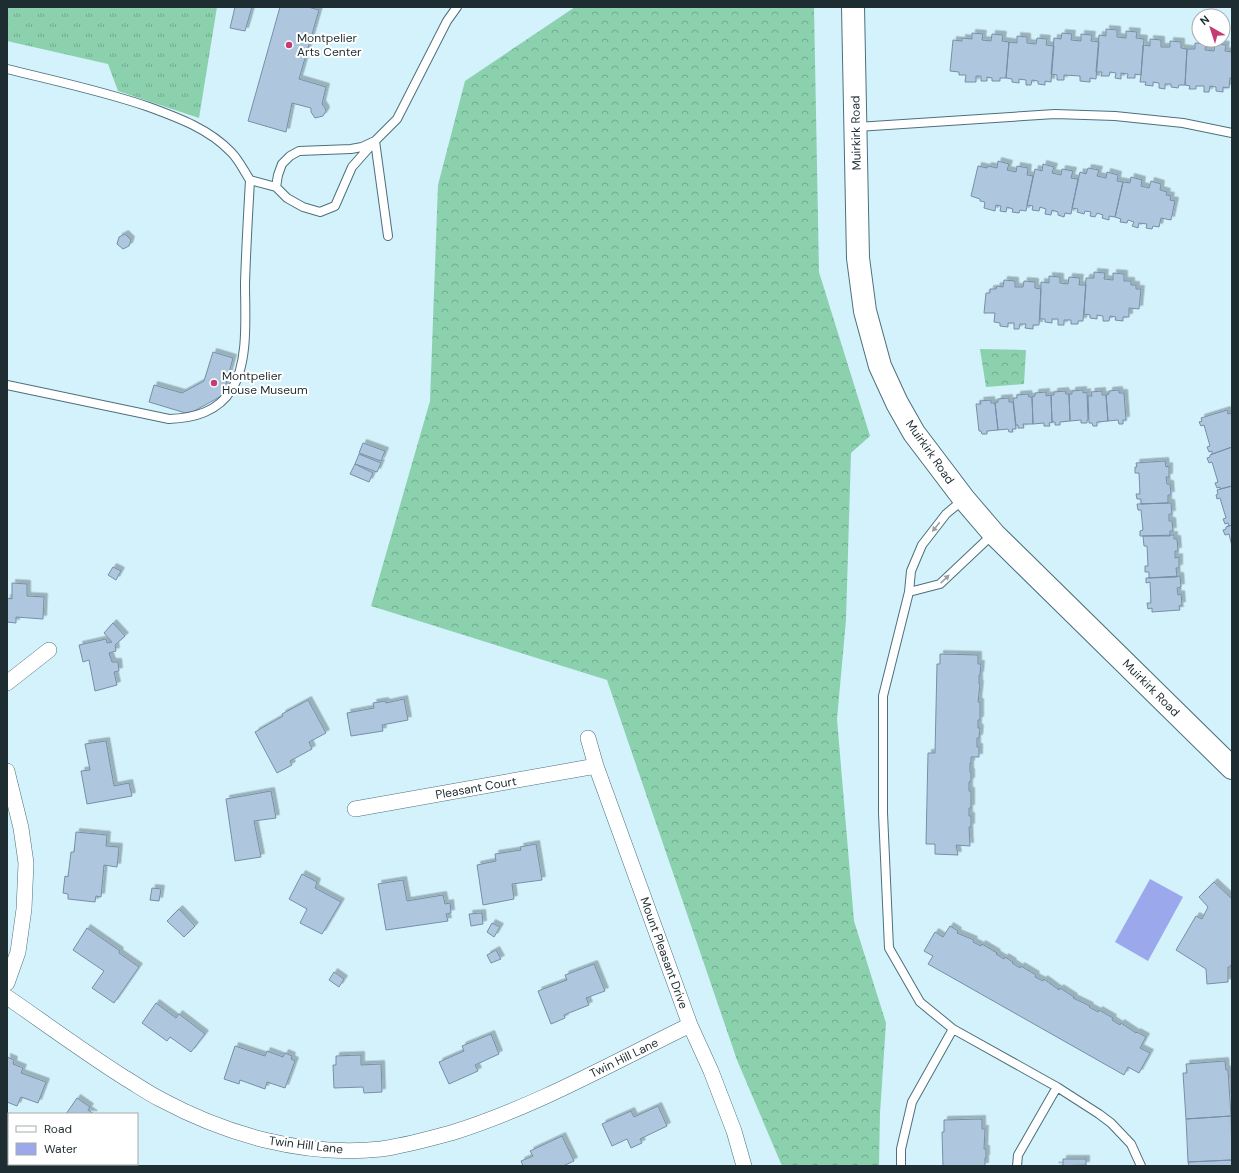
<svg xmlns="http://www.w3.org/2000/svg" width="1239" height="1173" font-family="'DM Sans',sans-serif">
<defs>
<pattern id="grass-tufts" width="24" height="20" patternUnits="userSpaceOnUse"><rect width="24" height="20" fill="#8bd1ae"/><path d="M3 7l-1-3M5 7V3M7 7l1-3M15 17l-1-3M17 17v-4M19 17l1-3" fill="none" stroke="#71aa8e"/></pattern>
<pattern id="forest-crowns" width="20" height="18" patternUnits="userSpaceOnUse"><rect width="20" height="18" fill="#8bd1ae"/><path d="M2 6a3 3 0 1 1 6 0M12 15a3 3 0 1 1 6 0" fill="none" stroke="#71aa8e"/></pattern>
<filter id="shadow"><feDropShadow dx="3.5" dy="-3.5" stdDeviation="0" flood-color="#0004"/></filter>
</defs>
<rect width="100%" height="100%" fill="#d3f2fc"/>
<path fill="url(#grass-tufts)" d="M7,7h210l-18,111 -81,-27 -10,-27 -101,-23z"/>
<path fill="url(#forest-crowns)" d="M575,7h239l5,265 51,164 -19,17 -5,167 -9,99 17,202 32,102 -6,90 -1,53h-97l-45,-106 -130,-380 -236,-74 59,-205 8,-216 27,-104z
M980,349l46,1 -2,34 -38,3z"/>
<path fill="#9ba8eb" d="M1150,879l33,18 -35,64 -33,-19z"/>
<path fill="#aec7df" stroke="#778fa6" filter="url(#shadow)" d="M235,7h17l-7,24 -15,-3z
M280,7h28l11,3 -20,69 27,8 -4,17 3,4 1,3 -3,5 -8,2 -4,-6v-4l-19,-5 -6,29 -38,-11z
M1106,29l11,1v7l9,1v-7l11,1 -1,6 8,1 -3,36 -6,-1v4h-8l1,-4 -7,-1v6l-6,-1 1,-5 -6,-1 -1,4h-8l1,-4h-6l3,-37 7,1z
M972,33l11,1 -1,6 9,1 1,-7 11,1 -1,6 7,1 -3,36h-6v3h-8v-3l-5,-1v4h-6v-5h-5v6h-11l1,-7h-7v-3l-9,-1 3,-31 9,1v-3l10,1z
M1062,33l10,1 -1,6 10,1v-7l11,1 -1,6 8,1 -3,37 -6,-1v4l-10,-1v-5l-16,-1v5h-7v-5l-6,-1 3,-36 7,1z
M1017,36l10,1v6l9,1 1,-6 10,1 -1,6 8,1 -3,36 -6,-1v4l-7,-1v-3l-6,-1 -1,5h-5v-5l-7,-1v4l-7,-1v-3l-6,-1 3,-36 8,1z
M1150,39l11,1v7h9v-6l11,1v6l6,1 -2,36h-6l-1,3 -7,-1v-3h-6v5l-6,-1v-5l-6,-1v4l-8,-1 1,-3h-6l1,-7 2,-30 7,1z
M1195,43l11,1 -1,6 9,1 1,-7 11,1 -1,6 7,1v26h-2l-1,10 -6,-1v5l-7,-1v-4l-6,-1 -1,6h-5v-6h-8v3h-7l1,-3 -5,-1 2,-36h8z
M998,161l11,3 -2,6 9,2 1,-6 11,2 -1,7 6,1 -7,35 -6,-1 -1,3 -7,-1 1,-3 -6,-2 -1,5 -6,-1 1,-5 -5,-1 -1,6 -11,-3 1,-6 -5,-1v-2l-9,-3 7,-30 9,2 1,-2 9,2z
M1043,164l11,3 -2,6 9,2 1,-6 11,2 -2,7 7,1 -7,35 -6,-1 -1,4 -6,-2v-3l-6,-2 -1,5 -6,-1 1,-5 -6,-2 -1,4 -7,-1 1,-4 -6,-1 8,-36 7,2z
M1088,168l11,2 -2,6 9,2 1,-6 11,3 -1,6 6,1 -8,35 -6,-1v4l-7,-2 1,-3 -6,-2 -2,4 -5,-1 1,-4 -6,-1 -1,3 -7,-2 1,-3 -6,-1 8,-36 6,2z
M1131,177l11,3 -1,6 8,2 2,-7 10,3 -1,6 7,2 -1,3 5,1 -1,4 5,1 -4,19 -10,-2 -2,9 -6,-1 -1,3 -6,-1 1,-4 -8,-1 -1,5 -6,-2 2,-4 -6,-2 -1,3 -7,-1 1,-3 -6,-2 8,-35 7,1z
M125,234l6,6 -2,6 -6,3 -6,-5 2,-7z
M1094,272l11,1 -1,6 9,1v-7l11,1v7h7v4h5v4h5l-2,20 -10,-1v9h-6v4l-8,-1 1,-3 -6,-1 -1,5h-6v-5l-6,-1v4l-7,-1v-3l-6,-1 2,-36h8z
M1049,276l11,1v6l8,1 1,-7 11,1 -1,7h7l-3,36h-5v3h-7v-4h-7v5h-6v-6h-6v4l-7,-1v-3h-5l1,-37 8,1z
M1004,280l11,1v6h8l1,-6 11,1v6l6,1 -2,36h-6v4l-8,-1 1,-4h-6l-1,5h-5v-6h-6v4l-8,-1v-3l-6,-1 1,-9h-11l2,-20h4v-4h6l1,-3 6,1z
M213,352l20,6 -10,37 -34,19 -40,-12 5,-17 28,8 22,-12z
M1083,390v3l4,-1 1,28h-1v3h-6v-3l-11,1 -1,-27h3v-3z
M1119,390v3h5l2,27h-3v4h-4l-1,-4 -10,1 -2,-26 3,-1v-3z
M1065,391l1,3h3l1,27 -10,1v3h-5v-3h-3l-1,-27h3v-3z
M1102,391v4h4l2,26 -11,1v4h-4l-1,-3h-3l-1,-27h4l-1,-4z
M1046,392v4l5,-1 1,27 -3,1 1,3h-6v-3l-11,1 -1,-27 3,-1v-3z
M1028,394l1,3h3l1,27h-10l1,4h-6v-3h-2l-3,-27h4v-3z
M1009,398v4h4l3,27h-4l1,3h-4l-1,-3 -10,1 -3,-27 3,-1v-3z
M991,400v3h4l3,27 -11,1v3h-5l-1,-3h-2l-3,-27h5l-1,-3z
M1227,410l1,4 3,-1 1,2v32l-20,7v-3l-3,1 -2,-5 3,-1 -6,-21 -3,1 -2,-4 3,-1 -1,-3z
M363,443l22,8 -4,10 -22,-8z
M1232,447v39l-12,3v-2l-3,1 -2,-5 3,-1 -6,-20 -3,1 -2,-5 3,-1v-2z
M359,454l22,9 -4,9 -22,-8z
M1165,461l1,6 3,-1v11h-3l1,7h3l1,11h-3v8l-27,1v-5h-4l-1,-5h4l-1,-21h-4v-6h2l-1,-4z
M355,464l18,9 -4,9 -19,-8z
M1232,486v39l-3,1 -1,-3 -3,1 -2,-5 3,-1 -6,-20 -3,1 -1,-4 2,-1 -1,-4z
M1168,503h3l1,11h-3v7h3l1,10h-3v5h-30v-5l3,-1 -2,-20h-3l-1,-6z
M1232,525v21l-3,-12 -4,1 -2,-5 3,-1v-2z
M1174,535v4h3l1,12h-3v7l4,-1v11h-3l1,9 -28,1v-6h-4v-6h3l-1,-20h-3l-1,-10z
M113,567l8,4 -5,9 -8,-5z
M1180,576l1,11 -4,1 1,7 3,-1 1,11 -3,1 1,4 -28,2v-4l-4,1 -1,-6h4l-1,-21 -4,1v-5z
M12,583l15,1v12l17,1 -1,22 -27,-2v6l-9,-1v-24l5,1z
M113,623l12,13 -10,9 1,6 -7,2 3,9h6l1,9 -5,1 3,13 -22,6 -6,-31 -6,2 -4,-17 27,-6 1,4 5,-1 -8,-9z
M940,654l38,1v9h3l-1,11h-1v9h1l-2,18h2v18h-2v8h2l-1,10h-2v9h2v10h-8v7l-1,-1v9h1v9l-2,1v9h2v17h-2v8h2v11h-2l1,19 -14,-1 2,10 -23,-1v-10h-9l2,-91h7l2,-89h3z
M404,699l4,21 -26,5 1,6 -32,5 -4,-23 27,-5 -1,-5 12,-2 1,2z
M308,700l18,33 -17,9 3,7 -22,12 2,4 -15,8 -22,-41 28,-16 -1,-2z
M106,741l8,45 15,-3 3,13 -45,8 -6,-33 9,-1 -5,-26z
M271,791l5,27 -22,3 7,36 -26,4 -9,-62z
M76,832l31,3 -1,11 13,1 -2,20 -13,-2 -3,32 -5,-1 -1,6 -27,-3v-5l-5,-1 2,-17 3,1 3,-25h3z
M536,844l6,36 -30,4 2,15 -31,6 -6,-40 19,-4 -1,-7 26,-4 -1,-3z
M302,874l15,8 -2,6 26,14 -19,32 -22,-11 7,-14 -18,-10z
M403,880l4,21 36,-6 2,9 5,-1 1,10 -5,1 2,7 -62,9 -8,-46z
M1214,882l18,17v64l-2,4h-2v15l-21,2 -1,-15 -30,-19 20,-34 6,3 6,-12 -9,-10z
M152,888l9,1 -2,12 -9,-1z
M179,909l16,17 -11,11 -17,-16z
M482,913l1,11 -12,2 -2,-12z
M492,923l8,4 -6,10 -7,-5z
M950,926l8,5 -1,2 17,7 -1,2 8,4 1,-2 15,9 -1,1 8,5 1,-2 8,5 -1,1 8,5 1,-2 15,9 -1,2 8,4 1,-2 15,11 1,-2 14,9 -1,1 17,8 -1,1 9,5 1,-2 14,8 -1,2 8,5 1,-2 15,10 1,-1 9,5 -6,11 10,5 -11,20 -11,-6 -4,8 -196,-111 5,-8 -9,-5 11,-19 8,5z
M87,928l33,23 -1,2 20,14 -25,36 -22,-15 12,-17 -31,-21z
M496,950l5,9 -10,4 -4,-8z
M594,964l11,27 -19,7 3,7 -25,10 1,3 -14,6 -13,-33 29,-11 -2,-5z
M334,972l10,7 -5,8 -10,-7z
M156,1003l20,15 3,-4 26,20 -14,18 -21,-15 -3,4 -25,-18z
M491,1034l8,20 -24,11 3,6 -29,13 -10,-22 25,-11 -2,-5z
M235,1046l30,10 2,-5 16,6 2,-4 7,3 -1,3 4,2 -10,27 -18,-6 -2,7 -25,-9 -1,4 -15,-5z
M361,1055v10l20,-1 1,28 -18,1 -1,-6 -29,1 -1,-23h3v-9z
M7,1057l7,3 -1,4 10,4 -2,5 25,9 -8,21 -17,-6 -4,9 -10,-4z
M1225,1061l1,9h2l3,46 -45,3 -3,-46h4l-1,-9z
M77,1098l13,9 -2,3 6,4h-28z
M658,1106l9,20 -27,13 2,4 -11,5 -4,-9 -15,7 -10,-22 29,-13 3,6z
M1231,1116l1,44 -44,2 -2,-43z
M982,1119v10h3l-1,20h2v9h-1v8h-42l-1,-34h2v-12z
M562,1136l12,25 -11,5h-40l-2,-5 12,-5 -3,-5z
M1063,1159h23v6l-31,1 8,-1z
M1232,1160v6h-43l-1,-4z"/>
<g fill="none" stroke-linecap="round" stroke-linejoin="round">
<g stroke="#4d707b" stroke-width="10">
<path id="service" d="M7,69c48,12 96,22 142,38 30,11 60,22 82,45 8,8 13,19 19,28l26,7
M857,127l198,-13 60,2 68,7 49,10
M388,236l-13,-95 -23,26 -17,39 -15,6 -17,-5 -16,-9 -11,-11 2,-12 4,-11 8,-8 9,-5 52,-2 11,-2 13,-6 22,-22 50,-98 10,-14
M7,385l162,34c25,-1 49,-7 63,-30 17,-27 13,-74 13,-105 1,-35 3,-69 5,-104
M964,499l-18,15 -24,31 -11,26 -2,21 -26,104v117l6,135 31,54 33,27 104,58 42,27 12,9 20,21 10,22
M909,592l31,-8 53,-50
M901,1166v-17l11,-47 41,-73
M1017,1166l1,-11 39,-68"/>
</g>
<g stroke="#4d707b" stroke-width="16">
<path id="minor" d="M7,683l42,-33
M588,738l8,28 94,259 21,46 23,60 10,35
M7,771l14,57 5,35 -2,46 -6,43 -11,31
M355,809l241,-43
M7,997c39,27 77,55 118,81 12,7 23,15 35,21 67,36 144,58 221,50 23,-3 47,-10 70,-16 84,-26 161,-70 239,-108"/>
</g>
<g stroke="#4d707b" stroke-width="24">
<path id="secondary" d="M853,7l5,251 7,53 15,55 17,37 17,30 50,66 30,35 238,234"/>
</g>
<use href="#service" stroke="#fff" stroke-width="8"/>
<use href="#minor" stroke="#fff" stroke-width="15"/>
<use href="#secondary" stroke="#fff" stroke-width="22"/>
</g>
<defs><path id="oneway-solid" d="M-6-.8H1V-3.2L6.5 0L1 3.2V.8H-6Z"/></defs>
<g fill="#9aa0a3">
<use href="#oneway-solid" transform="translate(936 527) rotate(129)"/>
<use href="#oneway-solid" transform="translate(945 579) rotate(-43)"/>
</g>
<g fill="#c53b73" stroke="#fff" stroke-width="1.5">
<circle cx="289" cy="45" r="4"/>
<circle cx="214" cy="383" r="4"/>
</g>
<g text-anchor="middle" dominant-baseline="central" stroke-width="4" stroke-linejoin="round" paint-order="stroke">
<g font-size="12" fill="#1e2d32" stroke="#fff" text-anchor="start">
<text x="297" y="38">Montpelier<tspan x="297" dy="14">Arts Center</tspan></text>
<text x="222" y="376">Montpelier<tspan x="222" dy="14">House Museum</tspan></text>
</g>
<g font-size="12" fill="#1e2d32" stroke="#fff">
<text transform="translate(856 133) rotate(-91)">Muirkirk Road</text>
<text transform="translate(930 452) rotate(55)">Muirkirk Road</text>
<text transform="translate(1151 688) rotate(45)">Muirkirk Road</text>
<text transform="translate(476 788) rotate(-10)">Pleasant Court</text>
<text transform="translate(664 953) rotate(70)">Mount Pleasant Drive</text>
<text transform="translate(624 1058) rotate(-26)">Twin Hill Lane</text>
<text transform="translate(306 1145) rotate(7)">Twin Hill Lane</text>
</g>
</g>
<rect width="1239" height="1173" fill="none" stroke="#1e2d32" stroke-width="16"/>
<rect x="8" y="1113" width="130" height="52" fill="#ffffff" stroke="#a5abad"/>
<rect x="16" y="1126" width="20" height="6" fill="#ffffff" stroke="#a5abad"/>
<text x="44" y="1133" font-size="12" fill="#1e2d32">Road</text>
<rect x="16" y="1143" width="20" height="12" fill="#9ba8eb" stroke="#a5abad"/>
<text x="44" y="1153" font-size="12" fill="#1e2d32">Water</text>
<g transform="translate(1211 28) rotate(321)"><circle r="19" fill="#ffffff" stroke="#a5abad"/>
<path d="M0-3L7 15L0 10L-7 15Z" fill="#c53b73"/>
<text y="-6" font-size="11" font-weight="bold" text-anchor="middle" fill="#1e2d32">N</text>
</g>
</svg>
